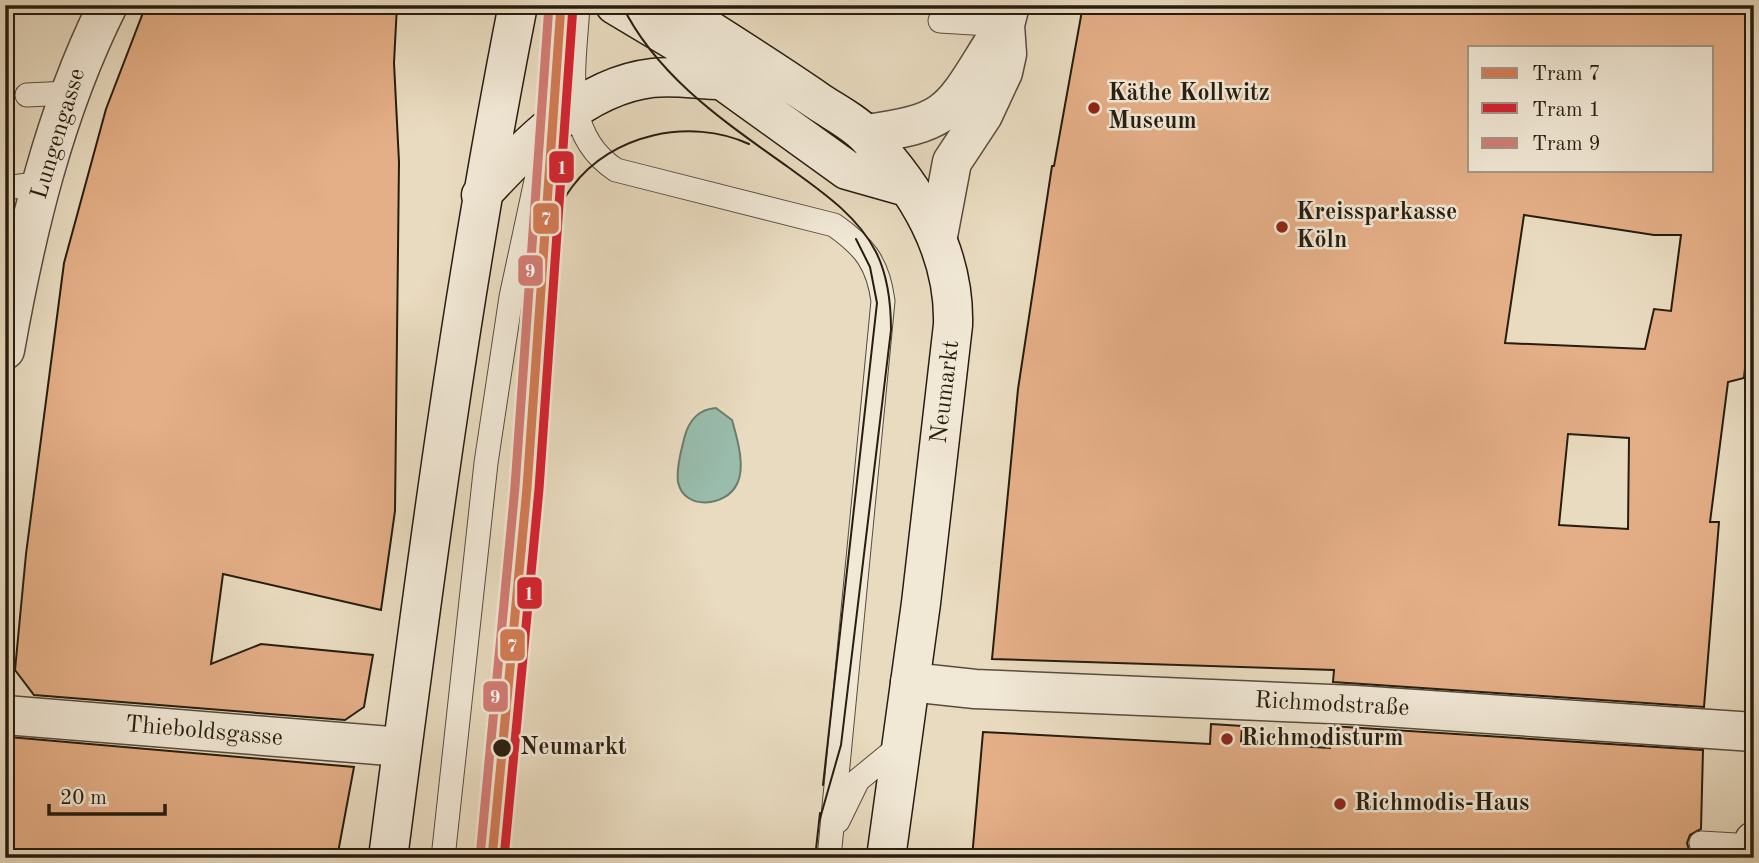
<svg xmlns="http://www.w3.org/2000/svg" width="1759" height="863" font-family="'Old Standard TT',serif">
<rect width="100%" height="100%" fill="#e9dbc0"/>
<filter id="stains"><feTurbulence type="fractalNoise" baseFrequency=".00286" numOctaves="4"/><feColorMatrix values="0 0 0 0 .2 0 0 0 0 .09 0 0 0 0 .02 0 0 0 .5 -.17"/></filter>
<radialGradient id="worn" r=".72"><stop offset=".6" stop-color="#630" stop-opacity="0"/><stop offset="1" stop-color="#630" stop-opacity=".3"/></radialGradient>
<path fill="#99bcac" stroke="#6b7c6e" stroke-width="2" d="M716,408l16,12c5,18 14,47 5,64 -11,23 -53,27 -59,-2 -2,-14 3,-30 6,-43 4,-17 14,-30 32,-31z"/>
<path fill="#e4ae86" stroke="#271d10" stroke-width="2" fill-rule="evenodd" d="M146,5h251l-3,58 5,99 -4,349 -14,99 -158,-36 -12,90 50,-20 112,11 -9,52 -19,13 -311,-25 -19,-25 11,-116 38,-291 42,-154z
M1083,5h498l45,5v-5h128v274l-10,99 -16,4 -18,140h9l-15,185 -371,-25 1,-12 -342,-11 26,-270 34,-223h2zM1470,47h242v123h-242zM1524,215l130,20h27l-10,76 -17,-2 -9,40 -140,-6zM1568,434l61,4 -1,91 -69,-4z
M1211,724l31,2 -1,17 89,5 1,-22 372,24 -2,79 -11,6 -3,8 2,7 11,8h-728l11,-126 227,12z
M9,737l345,30 -17,91h-332v-96z"/>
<g fill="none" stroke-linecap="round" stroke-linejoin="round">
<g stroke="#584c3c" stroke-width="25">
<path id="lane" d="M578,5c-3,59 -19,128 38,165l218,55c30,21 44,38 49,76l-54,557
M940,21l65,4
M27,95l41,-2
M5,188l38,-5
M838,821l20,-41 44,-36
M1701,843l53,3
M443,858l43,-395 25,-166 26,-121 14,-48 11,-71"/>
</g>
<g stroke="#584c3c" stroke-width="41">
<path id="street" d="M866,134c83,-11 84,-22 126,-89
M938,236l14,-74 31,-47 20,-43 4,-18 -2,-29 5,-20
M5,350c21,-118 49,-237 103,-345
M910,682l65,7 380,16 399,27
M5,715l397,32
M1753,858l1,-17"/>
</g>
<g stroke="#271d10" stroke-width="41">
<path id="secondary" d="M615,5l77,46 30,29 125,90 60,17
M670,5c50,32 100,63 149,97 15,10 35,20 48,34 50,53 88,115 86,189l-32,278 -35,255
M481,195c45,-49 102,-109 171,-117 23,-3 47,2 70,2
M388,858c37,-286 74,-570 130,-853"/>
</g>
<use href="#lane" stroke="#f1e8d6" stroke-width="23"/>
<use href="#street" stroke="#f1e8d6" stroke-width="38"/>
<use href="#secondary" stroke="#f1e8d6" stroke-width="38"/>
<path stroke="#271d10" stroke-width="2" d="M622,5c35,72 103,117 166,162 33,24 69,48 88,85 12,24 15,51 15,78l-50,415 -22,77
M541,273c7,-31 12,-61 31,-86 39,-53 118,-70 177,-43
M823,785l54,-482 -7,-36 -14,-28
M815,858l5,-45"/>
<g stroke="#f1e8d6" stroke-width="14">
<path id="tram-1" d="M492,858l35,-370 34,-483"/>
</g>
<g stroke="#f1e8d6" stroke-width="14">
<path id="tram-2" d="M504,858l35,-369 34,-483"/>
</g>
<g stroke="#f1e8d6" stroke-width="14">
<path id="tram-3" d="M480,857l35,-370 34,-482"/>
</g>
<use href="#tram-1" stroke="#d37b54" stroke-width="9"/>
<use href="#tram-2" stroke="#d52330" stroke-width="9"/>
<use href="#tram-3" stroke="#d37c73" stroke-width="9"/>
</g>
<g fill="#8f2418" stroke="#f1e8d6" stroke-width="2.5">
<circle cx="1094" cy="108" r="7"/>
<circle cx="1282" cy="227" r="7"/>
<circle cx="1227" cy="739" r="7"/>
<circle cx="1340" cy="804" r="7"/>
</g>
<circle fill="#271d10" stroke="#f1e8d6" stroke-width="2.5" cx="502" cy="748" r="10"/>
<g text-anchor="middle" dominant-baseline="central" stroke-width="5" stroke-linejoin="round" paint-order="stroke">
<g font-size="24" font-weight="bold" fill="#271d10" stroke="#f1e8d6" text-anchor="start">
<text x="1108" y="94">Käthe Kollwitz<tspan x="1108" dy="28">Museum</tspan></text>
<text x="1296" y="213">Kreissparkasse<tspan x="1296" dy="28">Köln</tspan></text>
<text x="1241" y="739">Richmodisturm</text>
<text x="1354" y="804">Richmodis-Haus</text>
</g>
<g font-size="24" fill="#271d10" stroke="#f1e8d6">
<text transform="translate(59 134) rotate(-73)">Lungengasse</text>
<text transform="translate(946 392) rotate(-83)">Neumarkt</text>
<text transform="translate(1332 705) rotate(3)">Richmodstraße</text>
<text transform="translate(204 732) rotate(5)">Thieboldsgasse</text>
</g>
<g font-size="24" font-weight="bold" fill="#271d10" stroke="#f1e8d6" text-anchor="start">
<text x="520" y="748">Neumarkt</text>
</g>
</g>
<g stroke="#f1e8d6" stroke-width="2.5">
<rect x="548" y="150" width="27" height="34" rx="7" fill="#d52330"/>
<rect x="532" y="202" width="28" height="33" rx="7" fill="#d37b54"/>
<rect x="517" y="254" width="27" height="33" rx="7" fill="#d37c73"/>
<rect x="516" y="576" width="27" height="34" rx="7" fill="#d52330"/>
<rect x="499" y="628" width="27" height="34" rx="7" fill="#d37b54"/>
<rect x="482" y="680" width="27" height="33" rx="7" fill="#d37c73"/>
</g>
<g font-size="19" text-anchor="middle" font-weight="bold" fill="#fff">
<text x="562" y="174">1</text>
<text x="546" y="225">7</text>
<text x="530" y="277">9</text>
<text x="529" y="600">1</text>
<text x="512" y="652">7</text>
<text x="495" y="703">9</text>
</g>
<rect width="1759" height="863" fill="none" stroke="#e9dbc0" stroke-width="28"/>
<rect x="7" y="7" width="1745" height="849" fill="none" stroke="#271d10" stroke-width="3.5"/>
<rect x="14" y="14" width="1731" height="835" fill="none" stroke="#271d10" stroke-width="2"/>
<rect x="1468" y="46" width="245" height="126" fill="#f1e8d6" stroke="#a09787" stroke-width="2"/>
<rect x="1482" y="68" width="35" height="10" fill="#d37b54" stroke="#a09787" stroke-width="2"/>
<text x="1532" y="80" font-size="21" fill="#271d10">Tram 7</text>
<rect x="1482" y="103" width="35" height="10" fill="#d52330" stroke="#a09787" stroke-width="2"/>
<text x="1532" y="116" font-size="21" fill="#271d10">Tram 1</text>
<rect x="1482" y="138" width="35" height="10" fill="#d37c73" stroke="#a09787" stroke-width="2"/>
<text x="1532" y="150" font-size="21" fill="#271d10">Tram 9</text>
<path d="M49 804v10h116v-10" fill="none" stroke="#271d10" stroke-width="3.5"/>
<text x="60" y="804" font-size="21" fill="#271d10" stroke="#f1e8d6" stroke-width="5" paint-order="stroke">20 m</text>
<rect width="100%" height="100%" filter="url(#stains)"/>
<rect width="100%" height="100%" fill="url(#worn)"/>
</svg>
